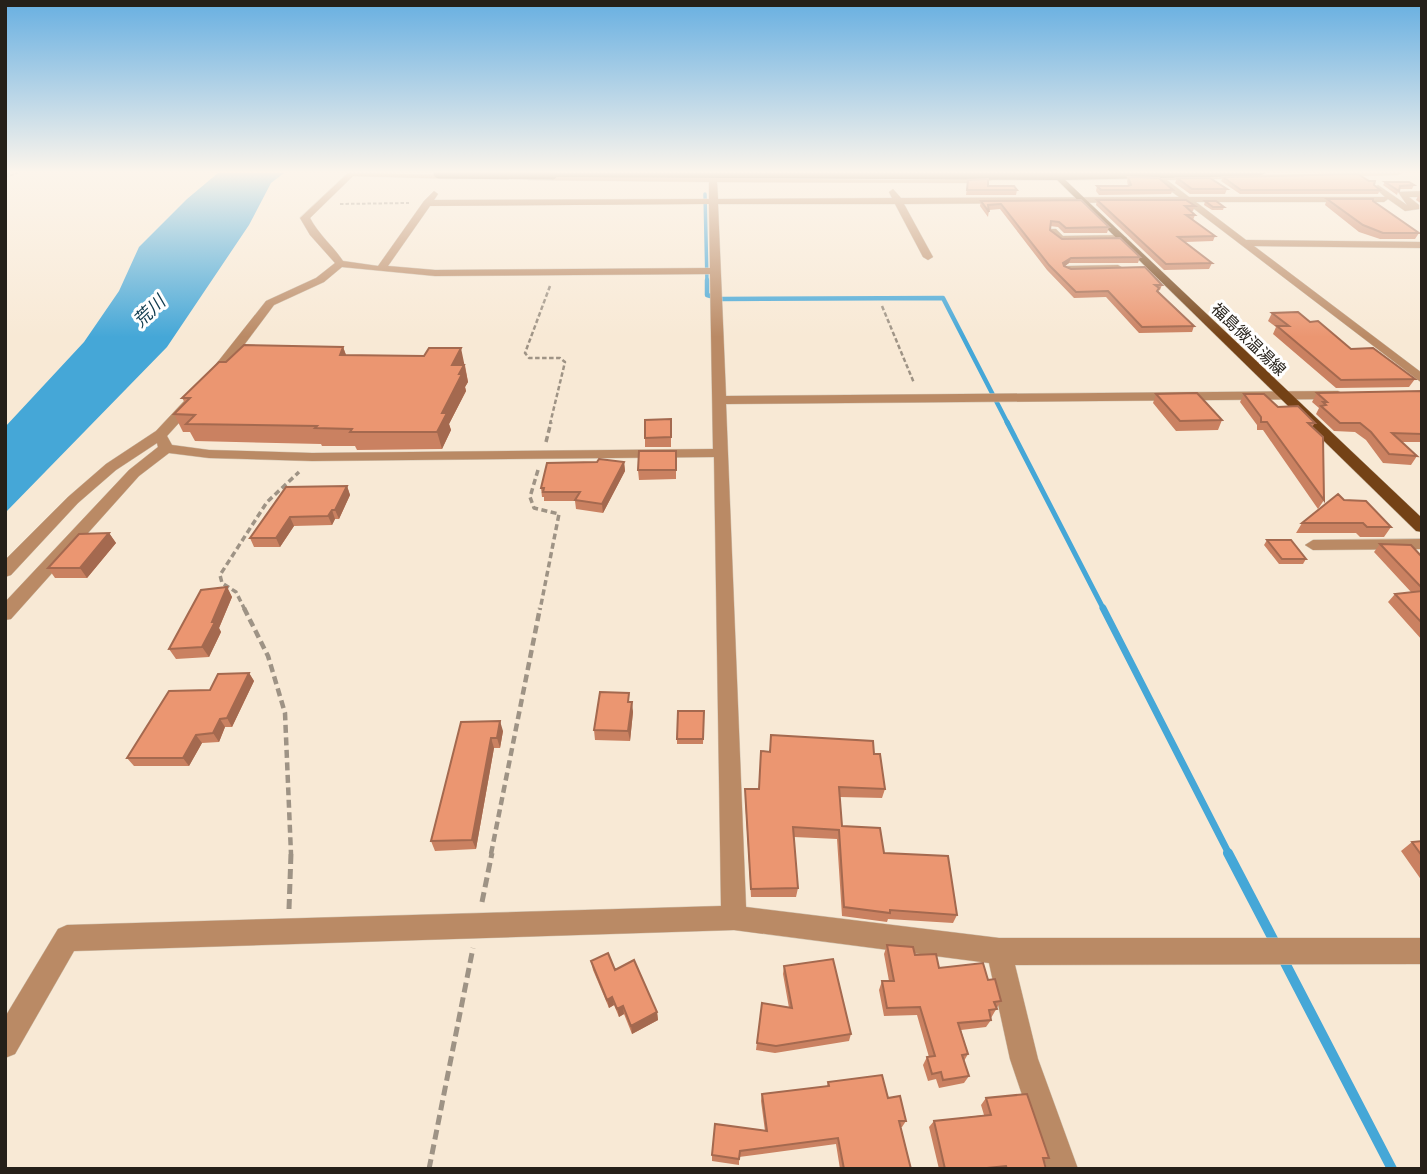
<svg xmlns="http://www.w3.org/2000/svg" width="1427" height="1174" font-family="Inter,'Noto Sans JP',sans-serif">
<rect width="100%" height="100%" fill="#f8e9d5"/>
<path fill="#45a7d7" d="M218,173h66l-13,10 -22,42 -82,122 -162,166v-86l79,-85 35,-51 20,-44 48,-48z"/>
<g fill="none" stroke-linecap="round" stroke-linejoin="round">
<path stroke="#45a7d7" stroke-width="3.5" d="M5,174l3,-1
M705,194l2,88"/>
<path stroke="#45a7d7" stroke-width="4.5" d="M707,280v15l14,4 222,-1 65,126"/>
<path stroke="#45a7d7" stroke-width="5" d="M1007,422l97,188"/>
<path stroke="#45a7d7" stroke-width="7" d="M1103,608l126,246"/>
<path stroke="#45a7d7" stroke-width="10" d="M1228,853l47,90
M1283,959l109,210"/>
<path stroke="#cec1af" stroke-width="9" stroke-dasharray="9 4.5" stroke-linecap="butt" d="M1357,173l6,4"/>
<g stroke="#d2c5b3" stroke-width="1">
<path id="minor" d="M348,173l109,2 4,2 -4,2 -104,-3 -43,42c9,17 23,28 33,43l35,5 46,-65 10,-10 4,3 -4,6 275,-1v-17l-181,-2 3,-4 365,4 85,-1 18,-4 4,2 -22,6 -264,-1 1,17 174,-1 -3,-6 4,-3 8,9 278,-1 -18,-13v-4h-8v-4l249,-3 -4,2 -231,5 22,17h196l-11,-10 4,-2 29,20 -9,-13 24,-1v6h-13l10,8v4l-14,2 -17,-12 -4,3h-188l50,38 176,2v6l-168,-2 168,127v10l-237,-181 -281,2 29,53 -5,3 -5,-3 -28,-53h-177l8,192 612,-5 7,4 -7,4 -612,5 20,503 253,31h423v26l-407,1 23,94 40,110h-31l-37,-110 -21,-96 -255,-33 -660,21 -59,103 -10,4v-41l53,-88 9,-4 654,-19 -7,-449 -402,4 -103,-3 -40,-5 -30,23 -128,143 -6,1v-18l124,-132 29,-23 -1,-4 -41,27 -38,33 -67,72 -6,2v-17l63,-63 38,-33 50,-33 30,-32 5,-1 7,4 -31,34 5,9 37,5 103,3 401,-4 -3,-175 -275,2 -93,-9 -18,15 -50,23 -59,79h-10v-6l61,-77 50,-23 19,-15 -25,-28 -10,-17zM709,204l1,64 -275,2 -47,-4 42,-60z
M1050,229h6l7,7 59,-1 5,3 -5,3 -62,1 -10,-9z
M1069,266l49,-1 5,3 -5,3h-53v-4z
M1422,539v10l-109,1 -8,-5 8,-5z"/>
</g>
<g stroke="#d2c5b3" stroke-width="1">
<path id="major" d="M1050,173h8l364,345v14l-6,-1z"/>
</g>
<g stroke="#d2c5b3" stroke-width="2">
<path id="highway" d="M548,173h717l-5,3 -201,4 -507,-3z"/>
</g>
<path stroke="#9e9385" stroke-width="2" stroke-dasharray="3.5 2" stroke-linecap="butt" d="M5,177l13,-4
M340,204l69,-1"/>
<path stroke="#9e9385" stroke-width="2.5" stroke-dasharray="4.5 2.5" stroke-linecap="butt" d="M550,286l-25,67 4,5h31l5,4 -15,62
M882,306l32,77"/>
<path stroke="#9e9385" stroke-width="3.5" stroke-dasharray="6 3.5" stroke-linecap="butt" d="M546,442l5,-20
M538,470l-8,27 4,11 25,6 -19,96
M245,610l-9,-18 -14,-9 -2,-8 47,-73 32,-30"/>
<path stroke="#9e9385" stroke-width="4.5" stroke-dasharray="8 4.5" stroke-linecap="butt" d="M244,608l24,48 17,57 6,141
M491,854l49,-246"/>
<path stroke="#9e9385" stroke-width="5" stroke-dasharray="10 5" stroke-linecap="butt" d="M482,902l10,-49
M289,909l2,-56
M429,1169l44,-221"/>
<use href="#minor" fill="#ba8a65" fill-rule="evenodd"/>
<use href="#major" fill="#744216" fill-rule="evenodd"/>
<use href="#highway" fill="#522e0e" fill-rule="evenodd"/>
<g stroke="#d2c5b3" stroke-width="12" stroke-linecap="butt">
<path id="highway-bridge" d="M439,173l113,1"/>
</g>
<use href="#highway-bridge" stroke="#522e0e" stroke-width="11"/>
</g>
<path fill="#ca8161" d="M1128,177l45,13 -2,4 -72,1 -3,-4 1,-5h31l-1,-5z
M1223,177l151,8 6,5 -2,4h-138l-19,-13z
M1177,178l50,11 -2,5h-35l-15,-11z
M968,180l20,6 29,4 -1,5h-50z
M1385,182l29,3 -2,4h-13l-2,6 -14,-10z
M1422,195v9l-6,-4 2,-4z
M1327,199l46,2 46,32 -4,6h-35l-21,-7 -34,-27z
M1081,200l28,27 -2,6h-43l-6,-6 -8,-1v4l12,9 78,18 -2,6h-69l-4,3 6,3 91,16 -2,5 -2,1 36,35 -2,6 -53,1 -33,-36 -32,1 -27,-28 -47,-61 -11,1 -1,7 -8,-11 1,-5z
M1097,200l98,6 -2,5h-2l4,4 -2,5 22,16 -2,5 -28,1 27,21 -3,6 -45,1 -68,-65z
M1205,201l19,6 -1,3h-11l-8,-5z
M1272,313l38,9 41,27 64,30 -6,8 -73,1 -63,-54 3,-7 -8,-6z
M343,347l3,8 119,10 3,17 -3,5 1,4 -17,33 2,6 -9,19 -85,1 -2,-4h-33l-1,-2 -126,-3 -5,-9h-7l-9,-18 11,-11 -3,-5 44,-36z
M1422,391v51h-20l15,14 -6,9 -28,-2 -17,-23 -11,-8 -21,-1 -18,-17 3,-6 -7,-6 5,-9z
M1156,394l66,26 -4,10 -42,1 -23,-28z
M1244,394l34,13 37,16 -3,4 12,73 -6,9 -55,-79h-6v-5l-17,-23z
M671,419v28h-26v-9z
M676,451v28l-37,1 -1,-10z
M624,462l1,9 -22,42 -27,-4 -1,-8h-31v-4h-2l-1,-9z
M347,486l3,9 -11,24h-4l-3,6 -38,1 -14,21h-26l-4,-9z
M1344,500l47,27 -7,10h-24l-4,-4h-60l6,-10z
M109,533l7,10 -29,35h-32l-7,-10z
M1267,540l39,19 -3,5h-24l-15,-19z
M1380,544l42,13v83l-34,-38 7,-8 16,-2 -37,-40z
M227,587l5,10 -13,31 2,4 -12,25 -33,2 -7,-10z
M249,673l5,8 -22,46h-7l-6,15 -17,1 -13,23h-55l-7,-8 83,-68z
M630,702l3,10 -3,29 -35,-1 -1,-10z
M704,711l-1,33h-26v-5z
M461,722l42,9 -3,17h-6l-18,101 -41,2 -4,-10z
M874,754l11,35 -3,9 -42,-1 2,29 42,27 73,62 -4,8 -65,-4 -1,3 -45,-6 -5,-77 -43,-2 4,51 -2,9h-45l-6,-98v-10h14z
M1422,841v40l-21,-30 11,-9z
M887,945l28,10 24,13 49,12 13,21 -10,17v2l-5,7 -25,3 7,24 -4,7 5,15 -5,7 -25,5 -3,-9 -8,2 -5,-16 4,-8h2l-12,-42 -33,1 -5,-26 3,-9h7l-5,-27z
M591,961l24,9 42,42 1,8 -26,14 -8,-20 -5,3 -5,-12 -5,3 -16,-38z
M784,966l67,68 -2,7 -74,12 -19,-3 6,-47 27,5 -6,-34z
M828,1082l60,16 18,23 -4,6h-1l10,42h-71l-4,-25 -97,13v8l-27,-4v-6l53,-24 -4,-30 1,-7 65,-7z
M986,1098l63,60 -5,4 2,7h-107l-10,-42 5,-6 50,-6 -3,-10z"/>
<path fill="#a4694f" d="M1071,258l-2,5 -7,5 1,-5z
M343,347l6,16 -9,-8z
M461,348l7,34 -3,5 1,4 -17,33 2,6 -9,19 -5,-17 15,-67z
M624,462l1,9 -22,42 -1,-9z
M347,486l3,9 -11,24 -4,-9z
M332,510l3,9 -3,6 -4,-9z
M290,517l4,9 -14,21 -4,-9z
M109,533l7,10 -29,35 -7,-10z
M227,587l5,10 -13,31 2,4 -12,25 -7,-10 10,-25z
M249,673l5,8 -22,46 -5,-9z
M632,702l1,10 -3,29 -2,-10z
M220,719l5,8 -6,15 -6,-9z
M500,721l3,10 -3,17 -3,-10z
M196,735l6,8 -13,23 -6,-8z
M491,738l3,10 -18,101 -4,-9z
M612,997l2,8 -5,3 -2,-8z
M623,1006l1,8 -5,3 -2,-8z
M657,1012l1,8 -26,14 -1,-8z"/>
<path fill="#eb9671" stroke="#a4694f" stroke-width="2" d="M1358,174l11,7h6l-1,4 6,5h-139l-18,-13z
M1128,177l31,1 14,12h-72l-4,-4h31l3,-1z
M1177,178h33l17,11h-35z
M988,179v7h26l3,4h-50l1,-10z
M1385,182h24l5,3 -14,1 -1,5z
M1327,199h46v2l46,32h-36l-20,-8z
M1081,200l28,27 -43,1 -7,-6 -8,-1 -1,9 12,9 58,-1 20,19 -69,1 -8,5 1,3 7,3 74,-2 17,18h-7l4,3 -2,3 37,35 -52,1 -34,-36 -32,1 -27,-27 -48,-61 -13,1 1,7 -8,-11z
M1097,200h89l9,6h-10l10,9h-9l29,21 -37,1 34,26 -46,1z
M1205,201h11l8,6h-11z
M1298,312l12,10 8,-1 33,28 22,-1 42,31 -74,1 -64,-54h12l-17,-13z
M244,345l99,2 -3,8 84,1 5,-8h32l-9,17h12l-5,9h3l-20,39h5l-10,19h-87l2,-3 -37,-1 2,-2 -131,-2 9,-9 -21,-1 16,-16h-8l37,-36h7z
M1422,391v43l-30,-1 25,23 -28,-2 -18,-22 -11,-9h-20l-19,-17 5,-1 -3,-3h4l-10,-9z
M1197,393l25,27 -42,1 -24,-27z
M1244,394h20l14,13 20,-1 17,17h-7l15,14 1,63 -57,-78h-6v-5z
M671,419v18l-26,1v-18z
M639,451h37v19h-38z
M599,459l25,3 -22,42 -27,-4 5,-8h-37l1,-4h-3l6,-25 50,-1z
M347,486l-12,24h-3l-4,6 -38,1 -14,21h-26l36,-51z
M1338,494l6,6 22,1 25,26h-24l-4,-4h-61z
M109,533l-29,35h-32l31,-34z
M1267,540h24l15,19h-24z
M1380,544l31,1 11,12v31z
M227,587l-15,35h3l-13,25 -33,2 32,-59z
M1422,591v32l-27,-29z
M249,673l-22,45 -7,1 -7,14 -17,2 -13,23h-56l42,-67 41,-1 8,-16z
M600,692l29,1 -1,9h4l-4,29 -34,-1z
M678,711h26l-1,28h-26z
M500,721l-3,17h-6l-19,102 -41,1 30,-119z
M771,735l102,6 1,13h6l5,35 -46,-2 3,39 38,2 4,25 64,3 9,59 -67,-5v3l-46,-6 -5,-77 -46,-3 5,61 -47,1 -6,-100h14l2,-38 9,1z
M1422,841v15l-10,-14z
M887,945l26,2 2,8 21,-1 3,14 44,-5 5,17 7,-1 6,22 -7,1 3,7 -8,1 2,10 -33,3 10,31 -6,1 7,21 -26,4 -2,-8 -9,2 -5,-17 8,-1 -15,-49 -33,1 -5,-27h12z
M608,953l7,17 19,-10 23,52 -26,14 -8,-20 -6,3 -5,-12 -5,3 -16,-39z
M833,959l18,75 -75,12 -19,-3 5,-40 30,5 -8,-42z
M882,1075l6,23 12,-2 6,25h-7l12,48h-67l-6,-31 -98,13 -1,8 -27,-4 3,-31 52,7 -5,-37 67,-8 -1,-4z
M1027,1094l22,64h-6l3,11h-39l-1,-3 -29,3h-32l-11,-48 57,-6 -5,-17z"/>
<linearGradient id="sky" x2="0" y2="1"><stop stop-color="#67afe1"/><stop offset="0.51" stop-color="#fcf5ec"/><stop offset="1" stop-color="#fcf5ec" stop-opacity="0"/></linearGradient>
<rect width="1427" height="337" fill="url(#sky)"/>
<g text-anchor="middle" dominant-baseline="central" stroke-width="6" stroke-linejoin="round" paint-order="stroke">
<g font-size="16" fill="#252019" stroke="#fff">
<text transform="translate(1249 339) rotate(44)">福島微温湯線</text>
</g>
<g font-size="18" font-style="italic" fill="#0e394d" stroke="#fff">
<text transform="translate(149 311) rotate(-44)">荒川</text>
</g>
</g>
<rect width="1427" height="1174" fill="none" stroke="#252019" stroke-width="14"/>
</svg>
